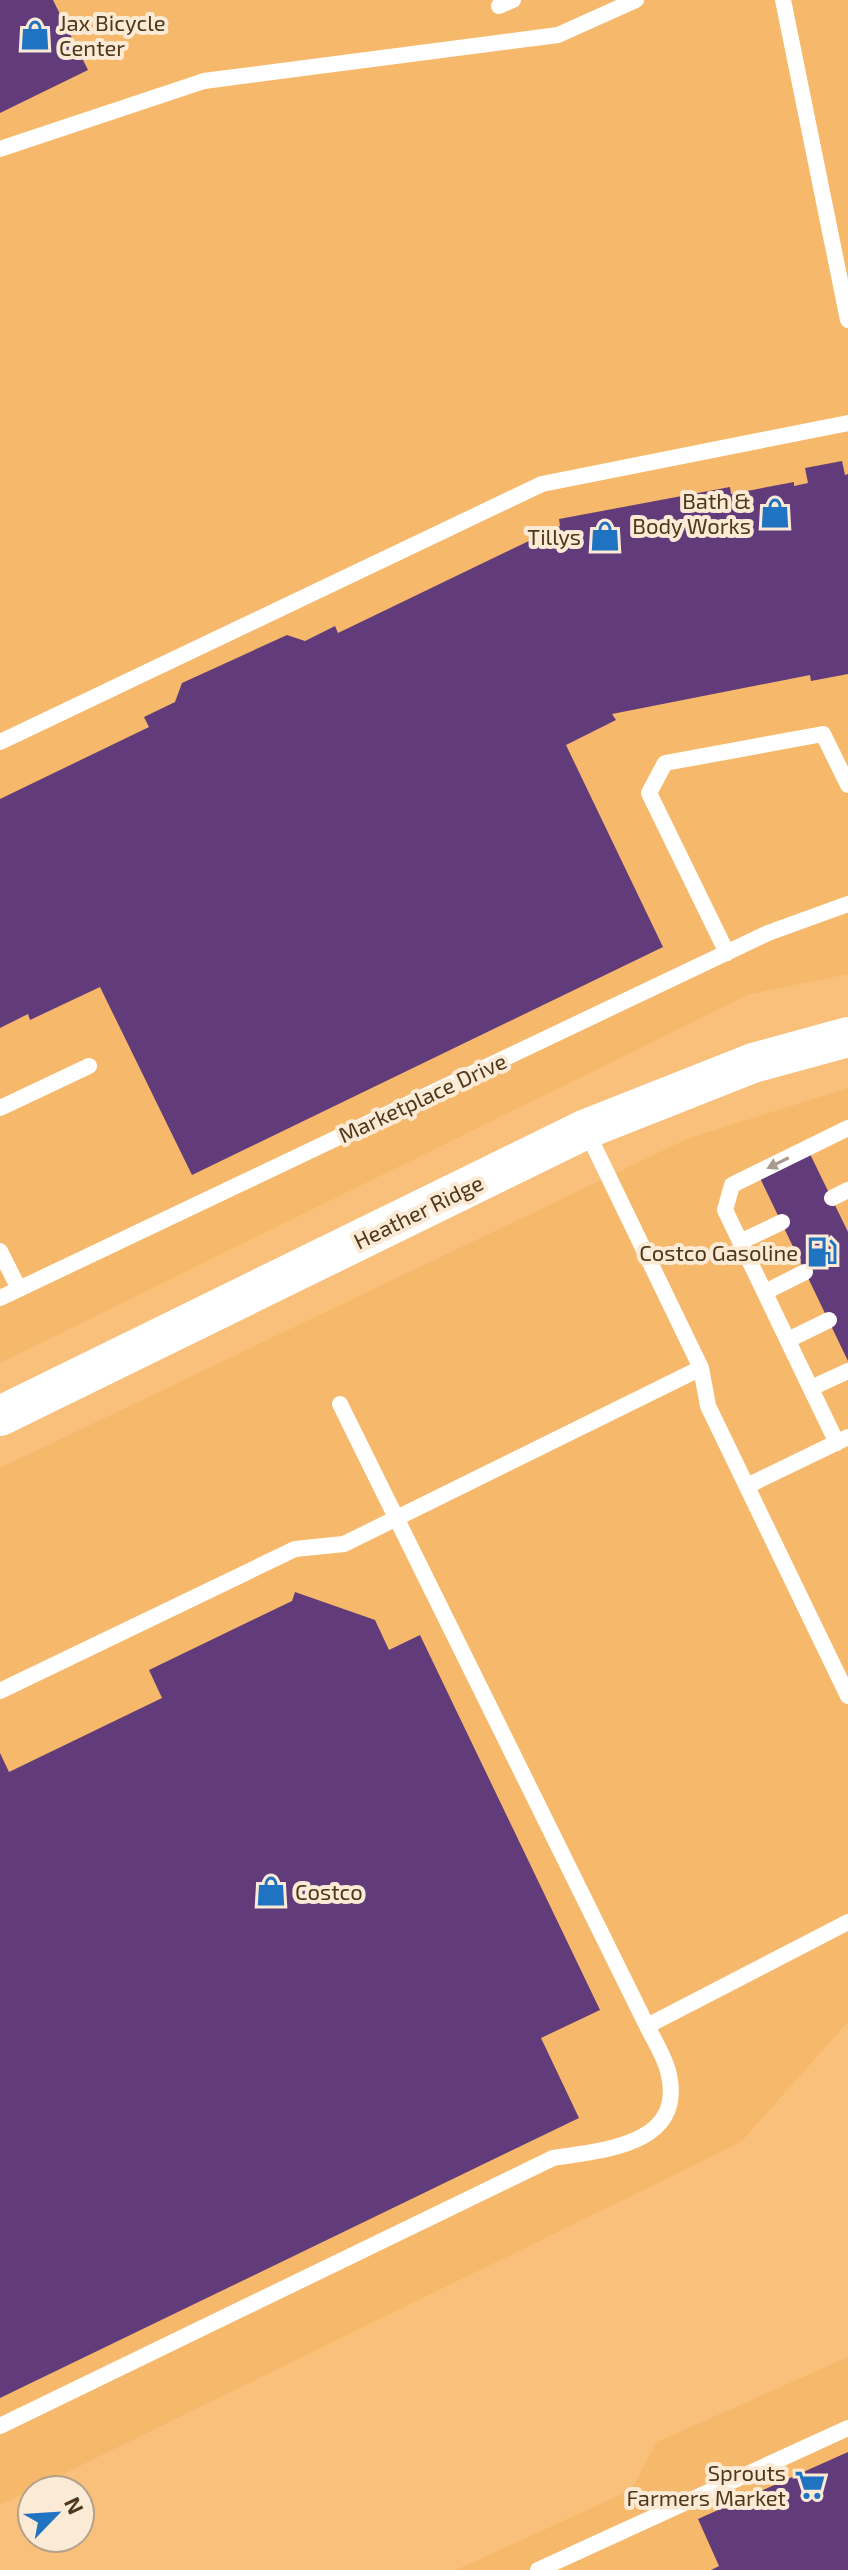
<svg xmlns="http://www.w3.org/2000/svg" width="848" height="2570" font-family="'Exo 2',sans-serif">
<rect width="100%" height="100%" fill="#f9c07b"/>
<path fill="#f6b96b" d="M0,0h848v974l-98,20 -750,369z
M848,1088v934l-107,120 -741,363v-1037l689,-330z
M848,2357v213h-392l175,-80 26,-48z"/>
<path fill="#623b7a" d="M0,0h53l35,70 -88,43z
M842,461l3,14 3,-1v200l-37,7 -1,-6 -198,39 4,6 -50,25 97,202 -471,228 -92,-188 -70,33 -2,-6 -28,14v-229l149,-72 -5,-10 31,-15 7,-19 105,-48 18,6 30,-15 3,7 222,-107 -1,-7 171,-32 1,7 63,-12v4l14,-3 -3,-15z
M810,1154l38,78v129l-88,-183z
M295,1592l80,28 14,30 31,-15 180,375 -59,28 38,80 -579,280v-645l9,19 153,-74 -13,-28 143,-69z
M848,2452v118h-137l8,-4 -21,-47z"/>
<g fill="none" stroke-linecap="round" stroke-linejoin="round">
<path stroke="#fff" stroke-width="16" d="M783,0l65,320
M499,6l14,-6
M0,149l204,-68 354,-46 78,-35
M0,742l542,-258 306,-61
M727,953l-78,-160 16,-30 158,-29 25,51
M0,1108l89,-42
M586,1130l115,238 7,38 140,290
M832,1198l16,-8
M740,1242l42,-20
M0,1251l19,38
M765,1292l40,-20
M0,1298l768,-365 80,-29
M788,1340l41,-20
M811,1388l37,-17
M340,1404l307,622
M837,1443l-112,-233 7,-25 116,-57
M747,1486l101,-49
M0,1691l295,-142 49,-5 357,-176
M0,2426l553,-268c52,-8 134,-13 115,-87 -4,-15 -14,-31 -21,-45l201,-104
M538,2570l310,-142"/>
<path stroke="#fff" stroke-width="40" d="M0,1416l586,-287 167,-66 95,-26"/>
</g>
<defs><path id="oneway-solid" d="M-6-.8H1V-3.2L6.5 0L1 3.2V.8H-6Z" transform="scale(2)"/></defs>
<use fill="#a69b8c" href="#oneway-solid" transform="translate(778 1163) rotate(154)"/>
<defs>
<g id="shop-bare" transform="scale(2.4)"><path d="M-5-2.5h2.3a2.7 3.5 0 0 1 5.4 0H5L5.5 6h-11ZM-1.5-2.5h3a1.5 2.3 0 0 0-3 0Z" fill="#1f73c1" stroke="#fbead6" stroke-width="2.5" paint-order="stroke"/></g>
<g id="fuel-bare" transform="scale(2.4)"><path d="M-5.5-6h7V0h2V4h1.3V-2.5L3-4.5l.8-.8L6-3V5H2.5V1h-1V6h-7ZM-4.2-4.7v3.2H.2V-4.7Z" fill="#1f73c1" stroke="#fbead6" stroke-width="2.5" paint-order="stroke"/></g>
<g id="supermarket-bare" transform="scale(2.4)"><path d="M-6-5.5h2.5l.6 2H6L4.5 2H-2.5L-4.4-4H-6ZM-1.5 3.2a1.3 1.3 0 1 0 .1 0ZM3 3.2a1.3 1.3 0 1 0 .1 0Z" fill="#1f73c1" stroke="#fbead6" stroke-width="2.5" paint-order="stroke"/></g>
</defs>
<g fill-rule="evenodd">
<use href="#shop-bare" x="35" y="35"/>
<use href="#shop-bare" x="775" y="513"/>
<use href="#shop-bare" x="605" y="536"/>
<use href="#fuel-bare" x="822" y="1252"/>
<use href="#shop-bare" x="271" y="1891"/>
<use href="#supermarket-bare" x="810" y="2485"/>
</g>
<g text-anchor="middle" dominant-baseline="central" stroke-width="8" stroke-linejoin="round" paint-order="stroke">
<g font-size="22" fill="#4e371a" stroke="#fbead6" text-anchor="end">
<text x="59" y="22" text-anchor="start">Jax Bicycle<tspan x="59" dy="25">Center</tspan></text>
<text x="751" y="500">Bath &amp;<tspan x="751" dy="25">Body Works</tspan></text>
<text x="581" y="536">Tillys</text>
<text x="798" y="1252">Costco Gasoline</text>
<text x="295" y="1891" text-anchor="start">Costco</text>
<text x="786" y="2472">Sprouts<tspan x="786" dy="25">Farmers Market</tspan></text>
</g>
<g font-size="22" fill="#4e371a" stroke="#fbead6">
<text transform="translate(422 1097) rotate(-25)">Marketplace Drive</text>
<text transform="translate(418 1211) rotate(-26)">Heather Ridge</text>
</g>
</g>
<g transform="translate(56 2514) rotate(65)"><circle r="38" fill="#fbead6" stroke="#b6a28b" stroke-width="2"/>
<path d="M0-6L14 30L0 20L-14 30Z" fill="#1f73c1"/>
<text y="-12" font-size="22" font-weight="bold" text-anchor="middle" fill="#4e371a">N</text>
</g>
</svg>
